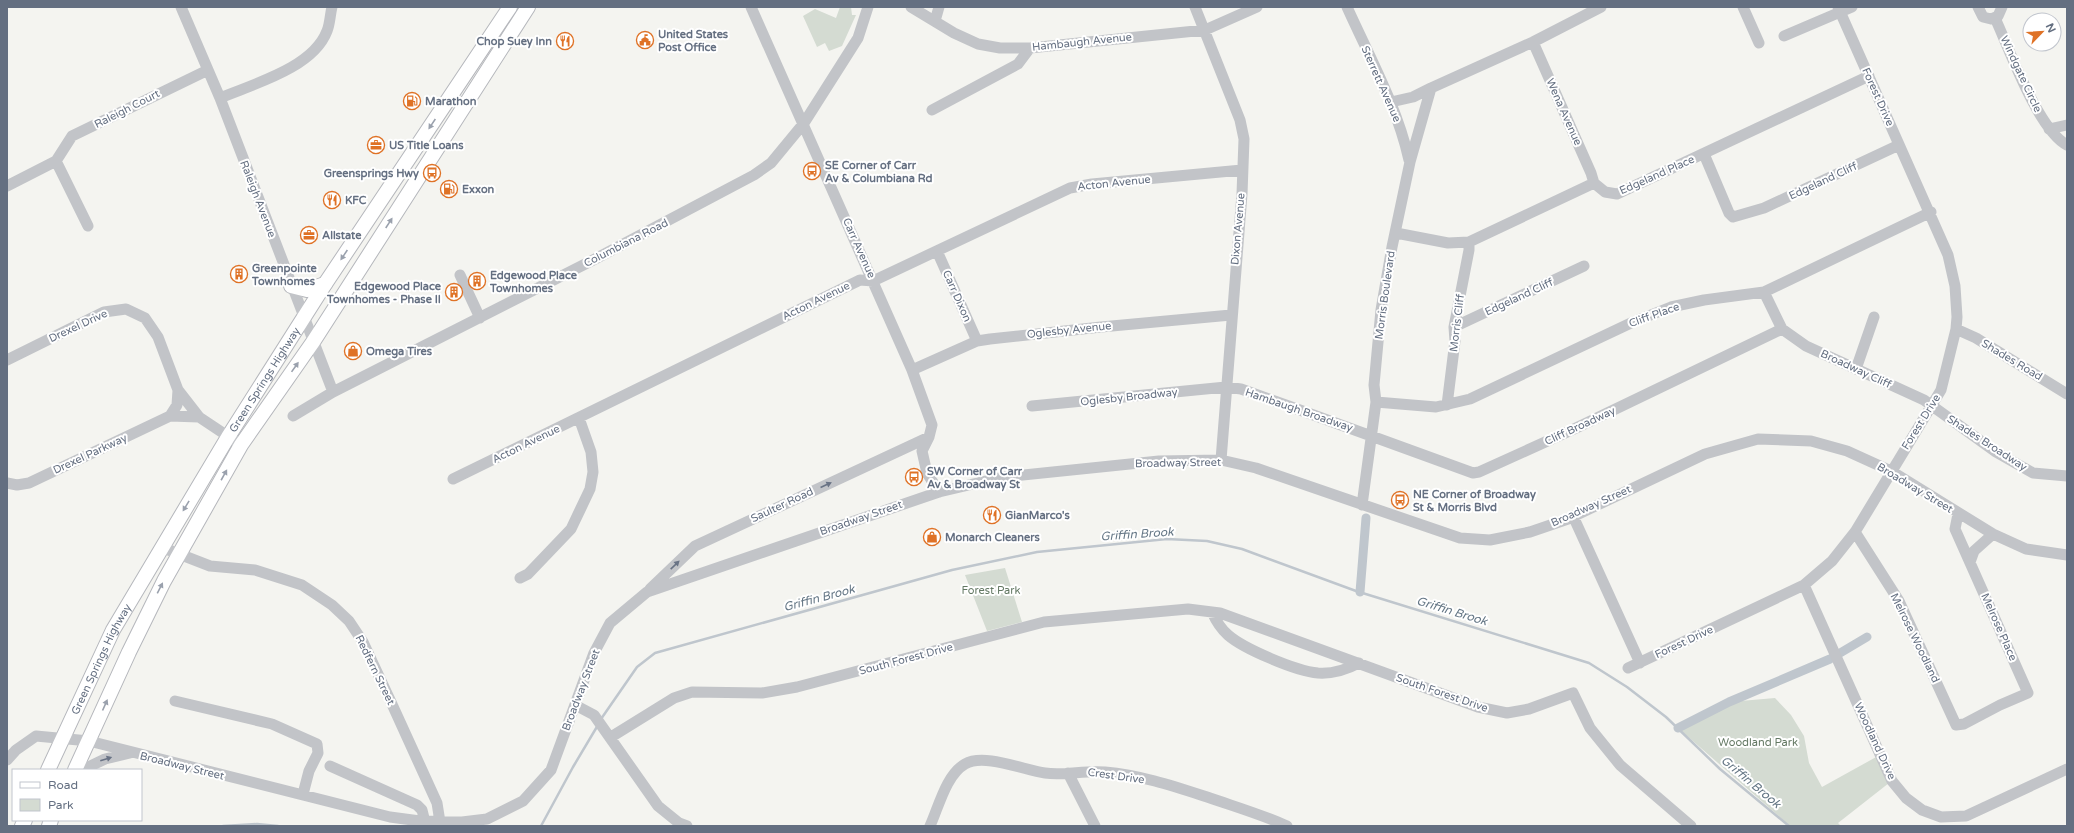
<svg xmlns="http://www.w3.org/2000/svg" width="2074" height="833" font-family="'Varela Round',sans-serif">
<rect width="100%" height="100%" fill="#f4f4f0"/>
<path fill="#d4dbd2" d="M840,7h11l1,8h4l-14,31 -13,5 -4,-8 -8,4 -14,-31 12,-7 21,9z
M1005,568l17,54 -35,9 -22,-56z
M1775,698l16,17 13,21 5,27 13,24 56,-31 11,27 -51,40 3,3h-51l-112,-98 51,-26z"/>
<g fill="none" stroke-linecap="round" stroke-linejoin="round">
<path stroke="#bfc6cd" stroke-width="2.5" d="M601,719l36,-52 18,-14 297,-83 85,-18 130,-13 40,2 35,8 114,42 233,72 38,24 39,30 54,52 69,57
M223,826l34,-2 21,2
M541,826l32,-59 25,-42"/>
<path stroke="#bfc6cd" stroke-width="9" d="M1360,592l6,-74
M1678,728l51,-26 101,-43 37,-22"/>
<g stroke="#b5b7bc" stroke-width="16">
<g id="major">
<path d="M291,286l16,4 18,-6"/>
<path id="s1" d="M48,770l65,-140 115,-193 97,-153 185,-277"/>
<path d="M75,770l54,-118 35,-71 77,-136 72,-103 215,-335"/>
<path d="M22,826l3,-6"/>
<path d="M49,826l2,-6"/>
</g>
</g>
<path stroke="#c2c4c8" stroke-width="11" d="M181,7l39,91 113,294
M751,7l161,363 20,55 -3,12 -7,14 5,22 12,19
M911,7l43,26 24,11 22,4h30l175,-18 52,-23
M1195,7l45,113 4,19 -2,55 -21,266
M1347,7c22,49 50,99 62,153
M1743,7l16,36
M1978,7l5,10 8,2 7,-3 4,-9
M1995,18c14,30 43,112 72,127
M935,21l4,-14
M1784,36l68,-29
M1533,42l58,131 3,10
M220,98c33,-14 93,-30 107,-67 3,-7 3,-16 5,-24
M1391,102l22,-5 18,-9
M932,110l86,-46 12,-16
M2049,129l18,-4
M1704,154l25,59 4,4 31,-9 135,-63
M1594,183l11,9 12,2 252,-118
M7,186l49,-25
M88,226l-32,-65 16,-25 136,-66
M1396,233l52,10 21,-1 125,-59
M937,251l40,90
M460,275l20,43
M1764,292l18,37 24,17 118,54 72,52 37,21 34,3
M1454,327l130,-61
M1956,329l20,9 91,56
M7,360l97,-48 22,-3 19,9 13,19 20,53 -1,15 -7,11 -141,67 -12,2 -10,-2
M1856,369l18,-52
M912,370l65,-29 13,-2 111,-12 130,-12
M178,390l21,27
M1376,402l60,5 34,-8 163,-77 38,-15 33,-7 60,-8 167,-80
M1447,405l8,-64 -1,-14 15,-77v-8
M1032,406l194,-19 15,2 56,20 176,64 6,-1 95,-43 208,-100
M170,416l29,1 42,28
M293,416l40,-24 264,-134 157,-83 17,-12 33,-40 54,-85 10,-31
M453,479l407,-199 13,1 197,-93 22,-4 150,-14
M1362,505l14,-103 -2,-17 7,-75 11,-63 18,-85 21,-74 102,-46 68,-35
M1573,516l67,147
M1855,532l44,69 57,124 8,-1 36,-19 28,-12 -73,-164 3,-15
M161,547l49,19 45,4 47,15 30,20 17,16 14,21 28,60 46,101 3,19
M1970,562l4,-11 19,-17
M520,578l8,-4 43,-45 19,-40 3,-17 -2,-20 -12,-34
M1804,585l88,196 14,17 16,12 19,7 25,-1 101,-47
M650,589l45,-43 234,-109
M1212,612c4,9 8,16 16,23 16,14 68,36 90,38 15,1 28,-3 41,-10
M1628,668l176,-83 28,-24 23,-29 86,-142 15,-61 1,-12 -2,-31 -7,-31 -110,-248
M175,701l97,23 45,20 1,9 -9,18 -6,23
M575,705l19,10 64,91 21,17 8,3
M611,737l63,-39 18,-6 70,1 35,-6 247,-65 144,-13 32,4 258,94 29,6 22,-4 44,-16 17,35 30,37 71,61
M7,760l9,-10 20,-14 53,5 301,76 30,4 42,1 25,-3 36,-18 28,-31 43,-117 16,-30 37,-31 292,-100 64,-15 156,-16 62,-1 35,8 204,70 30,2 40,-8 38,-13 137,-65 53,-15 53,2 36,10 44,20 102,63 33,15 41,6
M330,766l87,39 5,5 3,12
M82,770l23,-11 25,-6
M1068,773l27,53
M930,826c9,-20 16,-51 35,-62 19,-11 59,6 80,9 20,3 39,-3 60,-1 36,3 71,15 105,26 26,9 53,17 77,28"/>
<use href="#major" stroke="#fff" stroke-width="14"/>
</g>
<defs><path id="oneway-solid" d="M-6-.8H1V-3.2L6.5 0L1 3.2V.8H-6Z"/></defs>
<g fill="#9aa1ad">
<use href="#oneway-solid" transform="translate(432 124) rotate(124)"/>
<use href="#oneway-solid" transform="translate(389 223) rotate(-57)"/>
<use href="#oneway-solid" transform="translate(344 255) rotate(124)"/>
<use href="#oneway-solid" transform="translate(295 367) rotate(-55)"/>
<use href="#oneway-solid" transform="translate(224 475) rotate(-61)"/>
<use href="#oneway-solid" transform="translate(186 506) rotate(121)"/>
<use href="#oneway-solid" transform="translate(160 588) rotate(-63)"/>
<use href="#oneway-solid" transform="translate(105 705) rotate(-66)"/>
</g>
<g fill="#697385">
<use href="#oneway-solid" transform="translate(826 485) rotate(-25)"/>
<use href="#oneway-solid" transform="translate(675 565) rotate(-44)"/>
<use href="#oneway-solid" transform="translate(106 759) rotate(-18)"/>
</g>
<defs>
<g id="civic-ring" transform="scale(0.9)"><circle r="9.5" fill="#fff" stroke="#df7226" stroke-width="1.5"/><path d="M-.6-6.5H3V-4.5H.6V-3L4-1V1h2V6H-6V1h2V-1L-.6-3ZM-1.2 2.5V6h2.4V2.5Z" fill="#df7226"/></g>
<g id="restaurant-ring" transform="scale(0.9)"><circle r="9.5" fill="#fff" stroke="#df7226" stroke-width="1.5"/><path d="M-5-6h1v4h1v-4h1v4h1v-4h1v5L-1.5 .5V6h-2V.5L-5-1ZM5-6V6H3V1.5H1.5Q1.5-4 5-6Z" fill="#df7226"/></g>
<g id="fuel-ring" transform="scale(0.9)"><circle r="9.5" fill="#fff" stroke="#df7226" stroke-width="1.5"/><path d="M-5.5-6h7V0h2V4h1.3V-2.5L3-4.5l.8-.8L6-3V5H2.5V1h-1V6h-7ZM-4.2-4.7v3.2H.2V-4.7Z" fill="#df7226"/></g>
<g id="office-ring" transform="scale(0.9)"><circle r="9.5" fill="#fff" stroke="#df7226" stroke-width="1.5"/><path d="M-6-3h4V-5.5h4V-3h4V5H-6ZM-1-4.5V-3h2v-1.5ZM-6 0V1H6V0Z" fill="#df7226"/></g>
<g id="bus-ring" transform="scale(0.9)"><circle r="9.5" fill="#fff" stroke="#df7226" stroke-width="1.5"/><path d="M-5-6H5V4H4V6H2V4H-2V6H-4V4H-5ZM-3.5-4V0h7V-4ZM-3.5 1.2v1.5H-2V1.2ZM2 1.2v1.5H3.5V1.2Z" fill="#df7226"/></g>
<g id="building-ring" transform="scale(0.9)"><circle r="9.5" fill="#fff" stroke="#df7226" stroke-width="1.5"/><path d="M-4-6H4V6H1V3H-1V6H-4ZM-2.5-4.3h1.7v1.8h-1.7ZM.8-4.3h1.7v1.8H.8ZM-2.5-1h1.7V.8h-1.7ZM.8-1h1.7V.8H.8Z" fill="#df7226"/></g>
<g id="shop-ring" transform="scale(0.9)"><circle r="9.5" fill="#fff" stroke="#df7226" stroke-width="1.5"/><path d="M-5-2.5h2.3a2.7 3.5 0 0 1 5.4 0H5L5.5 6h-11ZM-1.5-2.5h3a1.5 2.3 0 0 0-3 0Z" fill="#df7226"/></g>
</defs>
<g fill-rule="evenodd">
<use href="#civic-ring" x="645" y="40"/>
<use href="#restaurant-ring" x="565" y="41"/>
<use href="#fuel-ring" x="412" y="101"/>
<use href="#office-ring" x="376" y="145"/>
<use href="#bus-ring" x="812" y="171"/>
<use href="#bus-ring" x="432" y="173"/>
<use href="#fuel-ring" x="449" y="189"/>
<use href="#restaurant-ring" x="332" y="200"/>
<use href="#office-ring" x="309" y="235"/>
<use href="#building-ring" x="239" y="274"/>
<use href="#building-ring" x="477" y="281"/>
<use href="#building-ring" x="454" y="292"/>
<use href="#shop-ring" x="353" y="351"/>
<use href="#bus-ring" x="914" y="477"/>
<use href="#bus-ring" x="1400" y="500"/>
<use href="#restaurant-ring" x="992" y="515"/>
<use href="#shop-ring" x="932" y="537"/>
</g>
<g text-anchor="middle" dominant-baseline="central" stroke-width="4" stroke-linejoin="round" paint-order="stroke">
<g font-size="11" font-weight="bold" fill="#646f81" stroke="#fff" text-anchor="start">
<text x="658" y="34">United States<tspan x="658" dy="13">Post Office</tspan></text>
<text x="552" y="41" text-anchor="end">Chop Suey Inn</text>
<text x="425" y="101">Marathon</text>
<text x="389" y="145">US Title Loans</text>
<text x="825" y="165">SE Corner of Carr<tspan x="825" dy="13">Av &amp; Columbiana Rd</tspan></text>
<text x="419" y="173" text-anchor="end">Greensprings Hwy</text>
<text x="462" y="189">Exxon</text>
<text x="345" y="200">KFC</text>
<text x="322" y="235">Allstate</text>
<text x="252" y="268">Greenpointe<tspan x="252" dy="13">Townhomes</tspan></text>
<text x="490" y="275">Edgewood Place<tspan x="490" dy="13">Townhomes</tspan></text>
<text x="441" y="286" text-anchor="end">Edgewood Place<tspan x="441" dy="13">Townhomes - Phase II</tspan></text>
<text x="366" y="351">Omega Tires</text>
<text x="927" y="471">SW Corner of Carr<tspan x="927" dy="13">Av &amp; Broadway St</tspan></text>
<text x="1413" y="494">NE Corner of Broadway<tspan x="1413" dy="13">St &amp; Morris Blvd</tspan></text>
<text x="1005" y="515">GianMarco's</text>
<text x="945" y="537">Monarch Cleaners</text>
</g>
<g font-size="11" fill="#646f81" stroke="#fff">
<text transform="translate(1082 42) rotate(-6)">Hambaugh Avenue</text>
<text transform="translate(2021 74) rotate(65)">Windgate Circle</text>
<text transform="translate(1381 84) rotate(66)">Sterrett Avenue</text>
<text transform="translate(1878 97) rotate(66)">Forest Drive</text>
<text transform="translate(127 109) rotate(-27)">Raleigh Court</text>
<text transform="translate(1564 112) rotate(66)">Wena Avenue</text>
<text transform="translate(1657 175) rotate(-24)">Edgeland Place</text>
<text transform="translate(1823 181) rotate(-25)">Edgeland Cliff</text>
<text transform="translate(1114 183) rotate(-6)">Acton Avenue</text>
<text transform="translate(258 199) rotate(69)">Raleigh Avenue</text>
<text transform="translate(1238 229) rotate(-85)">Dixon Avenue</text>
<text transform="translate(626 243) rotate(-27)">Columbiana Road</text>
<text transform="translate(859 248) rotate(66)">Carr Avenue</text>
<text transform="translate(1385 295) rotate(-82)">Morris Boulevard</text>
<text transform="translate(957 296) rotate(66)">Carr Dixon</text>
<text transform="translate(1519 297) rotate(-25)">Edgeland Cliff</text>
<text transform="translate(816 301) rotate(-26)">Acton Avenue</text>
<text transform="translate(1654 315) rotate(-20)">Cliff Place</text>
<text transform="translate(1457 323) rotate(-83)">Morris Cliff</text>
<text transform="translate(78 326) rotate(-25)">Drexel Drive</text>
<text transform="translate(1069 330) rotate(-6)">Oglesby Avenue</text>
<text transform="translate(2012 360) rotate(31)">Shades Road</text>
<text transform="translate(1856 369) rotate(25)">Broadway Cliff</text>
<text stroke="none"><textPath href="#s1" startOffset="447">Green Springs Highway</textPath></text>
<text transform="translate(1129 397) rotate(-6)">Oglesby Broadway</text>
<text transform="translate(1299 410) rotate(19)">Hambaugh Broadway</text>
<text transform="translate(1921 422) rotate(-58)">Forest Drive</text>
<text transform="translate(1580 426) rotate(-25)">Cliff Broadway</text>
<text transform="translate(1987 443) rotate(33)">Shades Broadway</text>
<text transform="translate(526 444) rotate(-26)">Acton Avenue</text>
<text transform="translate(90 454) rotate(-25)">Drexel Parkway</text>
<text transform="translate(1178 463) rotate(-1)">Broadway Street</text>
<text transform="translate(1915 488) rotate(31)">Broadway Street</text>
<text transform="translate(782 505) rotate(-25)">Saulter Road</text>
<text transform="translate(1591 506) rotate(-24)">Broadway Street</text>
<text transform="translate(861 518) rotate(-19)">Broadway Street</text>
<text transform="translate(1999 627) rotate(66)">Melrose Place</text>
<text transform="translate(1915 638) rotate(64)">Melrose Woodland</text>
<text transform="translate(1684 642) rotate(-25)">Forest Drive</text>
<text stroke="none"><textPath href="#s1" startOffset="123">Green Springs Highway</textPath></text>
<text transform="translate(906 659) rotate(-15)">South Forest Drive</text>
<text transform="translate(375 670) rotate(64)">Redfern Street</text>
<text transform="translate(581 690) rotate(-69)">Broadway Street</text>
<text transform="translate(1442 693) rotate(19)">South Forest Drive</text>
<text transform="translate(1875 741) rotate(65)">Woodland Drive</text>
<text transform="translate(182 766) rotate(14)">Broadway Street</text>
<text transform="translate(1116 776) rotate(8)">Crest Drive</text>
</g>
<g font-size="11" fill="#637863" stroke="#fff">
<text x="991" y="590">Forest Park</text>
<text x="1758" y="742">Woodland Park</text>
</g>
<g font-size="12" font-style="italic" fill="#647685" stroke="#fff">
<text transform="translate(1137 534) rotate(-4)">Griffin Brook</text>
<text transform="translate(819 598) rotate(-15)">Griffin Brook</text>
<text transform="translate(1452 611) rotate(17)">Griffin Brook</text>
<text transform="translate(1751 782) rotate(40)">Griffin Brook</text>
</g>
</g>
<rect width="2074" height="833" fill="none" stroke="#646f81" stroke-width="16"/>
<rect x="12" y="769" width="130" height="52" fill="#ffffff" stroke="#c1c5cd"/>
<rect x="20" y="782" width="20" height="6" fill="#ffffff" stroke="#c1c5cd"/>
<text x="48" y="789" font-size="12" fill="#646f81">Road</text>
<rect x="20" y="799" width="20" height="12" fill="#d4dbd2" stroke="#c1c5cd"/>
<text x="48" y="809" font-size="12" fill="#646f81">Park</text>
<g transform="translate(2042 32) rotate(65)"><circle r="19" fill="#ffffff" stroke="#c1c5cd"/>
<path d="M0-3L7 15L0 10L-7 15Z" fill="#df7226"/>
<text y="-6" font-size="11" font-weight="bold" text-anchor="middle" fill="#646f81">N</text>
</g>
</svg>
